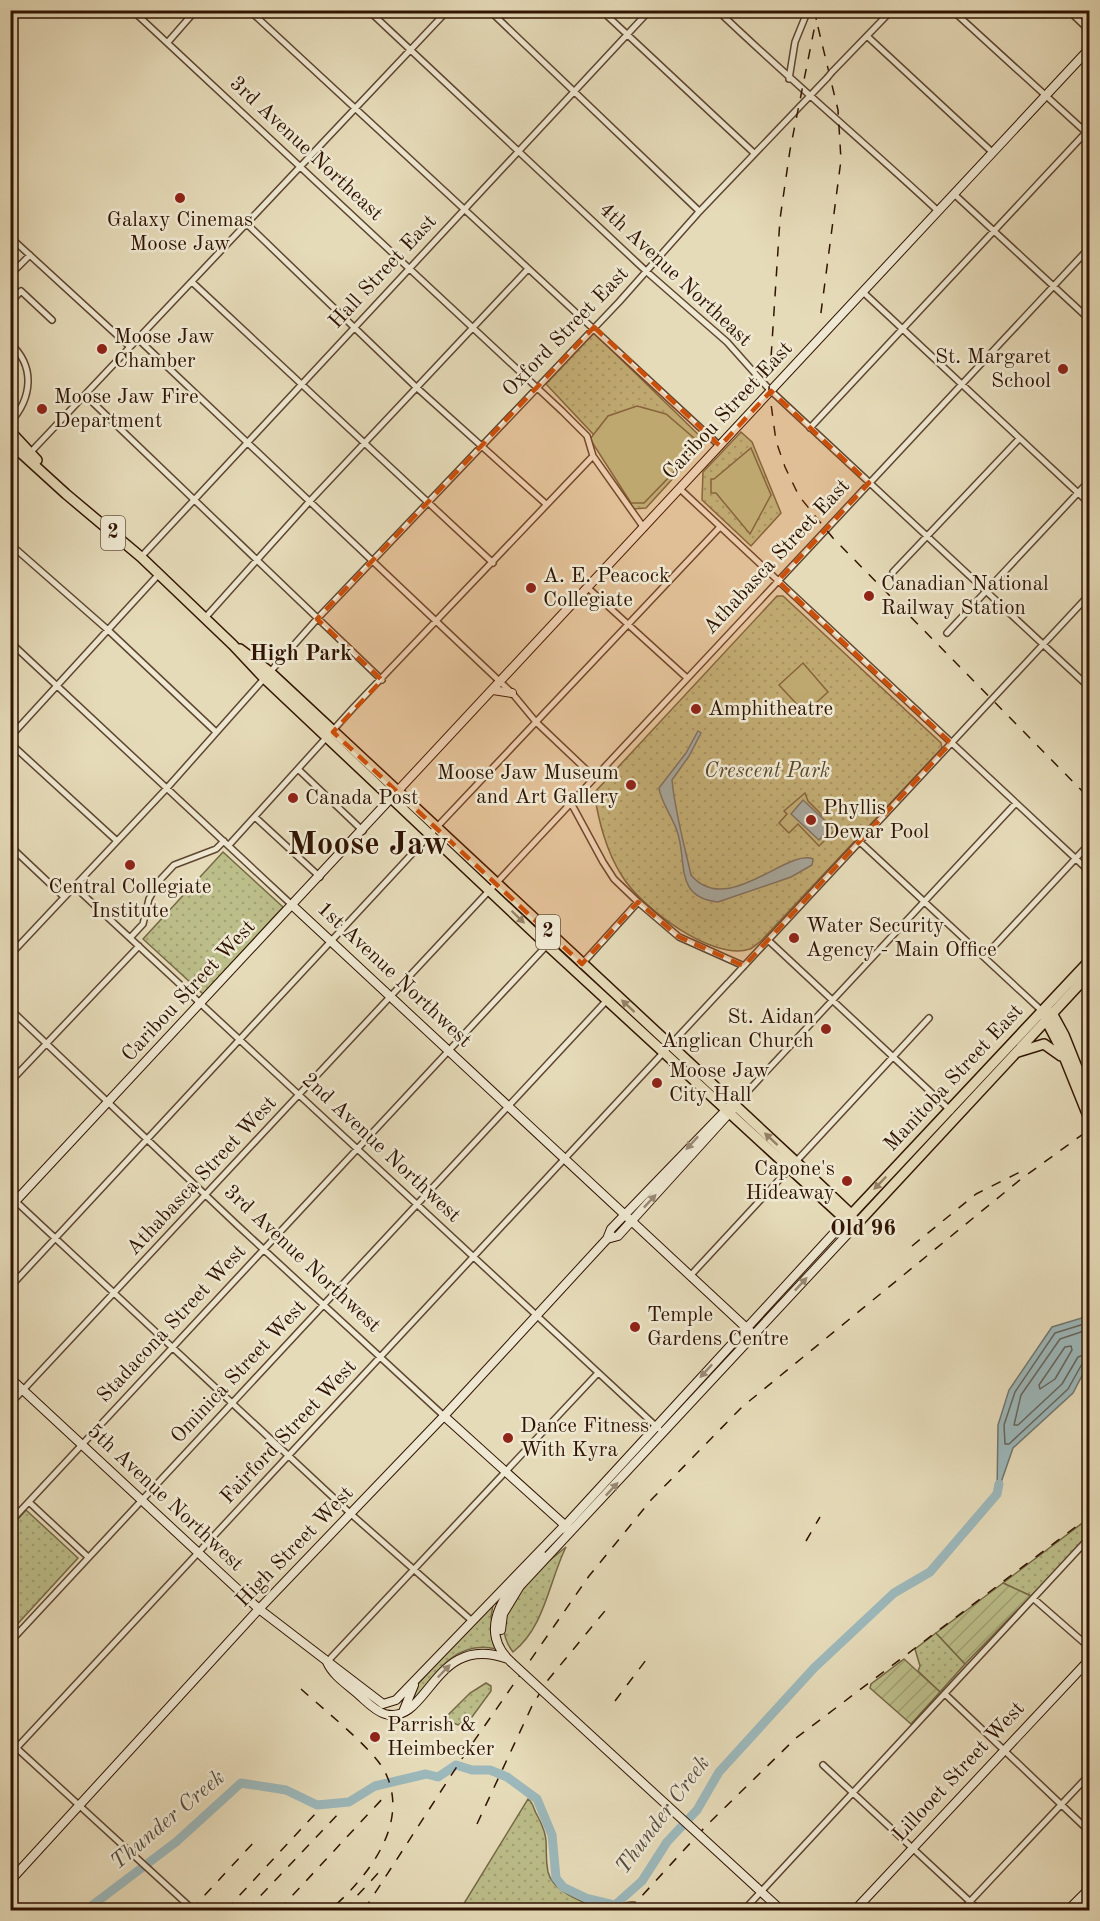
<svg xmlns="http://www.w3.org/2000/svg" width="1100" height="1921" font-family="'Old Standard TT',serif">
<defs>
<pattern id="grass-dots" width="8" height="8" patternUnits="userSpaceOnUse" patternTransform="scale(1.5)"><rect width="8" height="8" fill="#bcbe8a"/><path d="M2 2h.1M6 6h.1" fill="none" stroke="#a2a275" stroke-width="1.8" stroke-linecap="round"/></pattern>
<pattern id="garden-furrows" width="10" height="10" patternUnits="userSpaceOnUse" patternTransform="scale(1.5)"><rect width="10" height="10" fill="#bcbe8a"/><path d="M-1 1l2-2M0 10L10 0M9 11l2-2" fill="none" stroke="#a2a275"/></pattern>
</defs>
<rect width="100%" height="100%" fill="#e6dbb9"/>
<filter id="stains"><feTurbulence type="fractalNoise" baseFrequency=".00333" numOctaves="4"/><feColorMatrix values="0 0 0 0 .2 0 0 0 0 .09 0 0 0 0 .02 0 0 0 .5 -.17"/></filter>
<radialGradient id="worn" r=".72"><stop offset=".6" stop-color="#630" stop-opacity="0"/><stop offset="1" stop-color="#630" stop-opacity=".3"/></radialGradient>
<path fill="url(#grass-dots)" stroke="#766946" stroke-width="1.5" d="M594,333l112,109 -60,66 -13,1 -40,-75 -47,-50z
M741,432l11,10 29,71 -30,33 -49,-46 1,-28z
M777,596h6l158,147 1,5 -181,193c-3,2 -7,6 -11,8 -38,13 -110,-43 -128,-73 -16,-25 -23,-54 -28,-83z
M223,852l60,55 -80,87 -60,-55z
M26,1510l52,48 -67,73v-104z
M1089,1518v17l-58,61 -28,-13z
M566,1547c-17,34 -21,80 -53,105 -31,-40 25,-82 53,-105z
M503,1588l-10,17 -2,12 5,32c-41,-10 -62,26 -84,54l6,-19z
M936,1633l29,31 -25,28 -22,-21 2,-5 -5,-17z
M486,1683l5,3v5l-19,26 -14,8 -9,-4 -1,-6 22,-22z
M528,1799c6,4 5,10 9,16 15,28 6,31 11,57 4,18 32,29 47,35 16,5 30,-8 40,-5l-8,8 -52,-2 -5,2h-110z"/>
<path fill="url(#garden-furrows)" stroke="#766946" stroke-width="1.5" d="M1003,1583l28,13 -66,68 -29,-31z
M904,1659l36,33 -29,32 -41,-36 1,-4z"/>
<path fill="#bcbe8a" stroke="#766946" stroke-width="1.5" d="M637,406l29,8 35,30 -57,59h-13l-41,-64 18,-23z
M751,448l20,47 -21,39 -34,-41h-5v-14h3z
M803,663l25,29 -23,21 -26,-28z
M805,793l3,8 14,14 -2,2 5,5 13,5 -19,19 -21,-22 -9,9 -10,-10 8,-9 -3,-3z"/>
<path fill="#9cb8bb" stroke="#717671" stroke-width="1.5" d="M698,731l3,2 -12,23 -17,24c3,32 12,64 19,95 36,43 96,-27 122,-16l-1,6 -21,12 -73,25c-45,-5 -30,-41 -41,-71 -4,-13 -17,-31 -18,-43l27,-35z
M803,800l29,27 -13,13 -28,-26z
M1089,1300v62l-16,31 -60,55 -16,46 1,-69 11,-35 43,-63 30,-9z"/>
<g fill="none" stroke-linecap="round" stroke-linejoin="round">
<path stroke="#66665e" stroke-width="1.5" d="M1090,1316l-6,8 -29,9 -40,59 -11,33 1,19h4l59,-55 14,-25 8,-3
M1090,1329l-30,10 -39,56 -7,30h4l44,-41 16,-27 12,-4
M1071,1346l1,4 -17,29 -15,10 -1,-4 26,-38z"/>
<path stroke="#9cb8bb" stroke-width="9" d="M86,1910l90,-68 65,-59 45,7 31,15 32,-3 26,-16 51,-12 12,3 18,-12 16,5h18l17,7 30,22 15,36 4,43 7,9 23,11 29,7 27,-24 25,-39 30,-32 22,-38 95,-104 80,-75 36,-21 67,-78 2,-10"/>
<g stroke="#5e4630" stroke-width="8">
<path id="street" d="M132,10l430,401 25,25 6,20 51,72
M249,10l471,436
M368,10l279,262 80,70 42,47 321,299
M489,10l210,201
M601,10l153,143
M717,10c72,69 148,133 221,201
M952,10l138,126
M1068,10l22,21
M867,36l125,116
M168,42l28,-32
M832,72l60,-62
M789,79l6,-37 13,-32
M954,194l136,126
M247,224l169,163 130,117
M10,237l120,110
M10,275l20,-20
M192,282l301,281
M863,292l227,212
M10,303l11,-12 31,29
M138,339l374,354 24,29 59,56
M10,343c26,24 22,55 0,80
M85,395l297,285
M810,428l280,-300
M29,454l419,-444
M680,489l410,383
M10,544l98,86 108,102
M141,557l509,-547
M893,572l126,-133
M588,588l99,90
M205,618l104,-116 219,-233
M947,633l143,-153
M10,642l283,264
M10,737l149,-163
M10,743l107,98
M299,770l64,61
M571,803l32,59 11,17 24,23 41,35 65,29
M255,817l65,60
M860,842l182,169
M229,845l125,-138 239,-251
M10,846l54,51
M75,887l584,542
M130,938l13,-14 6,-25 10,-18 15,-16 42,-16 8,-8
M768,940l183,171
M10,955l157,-167 150,-169 302,-317 79,-89 129,-135
M984,957l106,-114
M581,965l57,-63
M730,981l360,-387
M10,1009l225,214 209,193
M10,1082l129,-136
M735,1105l281,-302
M10,1196l341,318 120,106
M690,1276l239,-258
M10,1287l426,-459 284,-301
M10,1404l1080,-1157
M29,1502l59,55
M10,1522l539,-579
M1034,1599l56,49
M10,1642l598,-643
M327,1662l271,-289
M945,1694l145,138
M10,1742l179,164
M10,1755l718,-772
M823,1765l156,145
M744,1910l346,-373
M962,1910l128,-136"/>
</g>
<g stroke="#301402" stroke-width="10">
<path id="secondary" d="M493,690l19,3
M293,906l461,429
M10,1207l1080,-1159
M607,1239l11,-3 115,-127
M10,1378l249,231 124,95 13,-4 169,-175
M444,1416l124,112
M562,1529l284,-309
M501,1630l2,-16 17,-28 336,-361
M327,1662c6,14 21,23 32,33 8,7 16,16 26,19 44,12 48,-83 123,-55
M511,1662c-40,-37 4,-80 30,-108
M403,1712l11,-27
M10,1881l249,-272 185,-193 163,-177 4,-10 117,-121
M756,1887l25,23
M855,1910l235,-251
M1068,1910l22,-22"/>
</g>
<g stroke="#301402" stroke-width="12">
<path id="primary" d="M10,431l27,29
M10,443l56,51 75,63 92,88 31,33 283,267 299,275 10,5
M240,649l30,23 526,490 55,52 5,11
M1047,1012l5,1 12,22 26,65
M1044,1016l17,33 29,72
M1018,1052l26,-8 17,12
M847,1219l243,-259
M856,1225l234,-252"/>
</g>
<use href="#street" stroke="#efe8d2" stroke-width="5"/>
<use href="#secondary" stroke="#efe8d2" stroke-width="8"/>
<use href="#primary" stroke="#e6dbb9" stroke-width="9"/>
<path stroke="#301402" stroke-width="1.5" stroke-dasharray="10 10" stroke-linecap="butt" d="M818,10l-28,140 -10,69 -11,170 7,52 9,26 14,29 34,42 257,261
M818,27l20,83 3,50 -21,160
M912,1246l64,-52 50,-25
M806,1541l14,-24
M301,1689c22,20 70,58 83,81 28,52 -16,107 -54,140
M615,1701l31,-41
M477,1824l55,-118 16,-26 61,-74
M191,1910l64,-69
M226,1910l90,-97
M247,1910l93,-98
M279,1910l105,-113
M344,1910l37,-40
M364,1910l101,-156 124,-178 62,-76 91,-93 279,-228 69,-50
M629,1910l76,-83 91,-89 294,-222"/>
<g stroke="#5e4630" stroke-width="8" stroke-linecap="butt">
<path id="street-bridge" d="M827,78l5,-6"/>
</g>
<g stroke="#301402" stroke-width="10" stroke-linecap="butt">
<path id="secondary-bridge" d="M511,1662l245,225"/>
</g>
<use href="#street-bridge" stroke="#efe8d2" stroke-width="5"/>
<use href="#secondary-bridge" stroke="#efe8d2" stroke-width="8"/>
</g>
<defs><path id="oneway-solid" d="M-6-.8H1V-3.2L6.5 0L1 3.2V.8H-6Z" transform="scale(1.5)"/></defs>
<g fill="#948167">
<use href="#oneway-solid" transform="translate(518 917) rotate(44)"/>
<use href="#oneway-solid" transform="translate(628 1006) rotate(-137)"/>
<use href="#oneway-solid" transform="translate(771 1139) rotate(-137)"/>
<use href="#oneway-solid" transform="translate(880 1183) rotate(134)"/>
</g>
<g fill="#998974">
<use href="#oneway-solid" transform="translate(692 1143) rotate(133)"/>
<use href="#oneway-solid" transform="translate(650 1201) rotate(-47)"/>
<use href="#oneway-solid" transform="translate(801 1284) rotate(-47)"/>
<use href="#oneway-solid" transform="translate(706 1371) rotate(133)"/>
<use href="#oneway-solid" transform="translate(612 1489) rotate(-47)"/>
<use href="#oneway-solid" transform="translate(444 1671) rotate(-46)"/>
</g>
<path fill="#cc4f0a" fill-opacity="0.2" stroke="#cc4f0a" stroke-width="4.5" stroke-dasharray="12 8" stroke-linejoin="round" d="M594,327l126,119 51,-55 98,92 -91,98 173,162 -207,223 -65,-29 -41,-35 -56,62 -249,-232 49,-52 -65,-61z"/>
<g fill="#8f2418" stroke="#efe8d2" stroke-width="2">
<circle cx="180" cy="198" r="6"/>
<circle cx="102" cy="349" r="6"/>
<circle cx="1063" cy="369" r="6"/>
<circle cx="42" cy="409" r="6"/>
<circle cx="531" cy="588" r="6"/>
<circle cx="869" cy="596" r="6"/>
<circle cx="696" cy="709" r="6"/>
<circle cx="631" cy="785" r="6"/>
<circle cx="293" cy="798" r="6"/>
<circle cx="811" cy="820" r="6"/>
<circle cx="130" cy="865" r="6"/>
<circle cx="794" cy="938" r="6"/>
<circle cx="826" cy="1029" r="6"/>
<circle cx="657" cy="1083" r="6"/>
<circle cx="847" cy="1181" r="6"/>
<circle cx="635" cy="1327" r="6"/>
<circle cx="508" cy="1438" r="6"/>
<circle cx="375" cy="1737" r="6"/>
</g>
<g text-anchor="middle" dominant-baseline="central" stroke-width="5" stroke-linejoin="round" paint-order="stroke">
<g fill="#efe8d2" stroke="#695440" stroke-width="1.5">
<rect x="101" y="516" width="24" height="34" rx="4.5"/>
<rect x="536" y="915" width="24" height="34" rx="4.5"/>
</g>
<g font-size="20" font-weight="bold" fill="#301402">
<text x="113" y="533">2</text>
<text x="548" y="932">2</text>
</g>
<g font-size="21" fill="#301402" stroke="#efe8d2">
<text transform="translate(306 149) rotate(43)">3rd Avenue Northeast</text>
<text transform="translate(383 272) rotate(-47)">Hall Street East</text>
<text transform="translate(675 275) rotate(43)">4th Avenue Northeast</text>
<text transform="translate(566 332) rotate(-46)">Oxford Street East</text>
<text transform="translate(728 411) rotate(-47)">Caribou Street East</text>
<text transform="translate(777 557) rotate(-47)">Athabasca Street East</text>
<text transform="translate(394 975) rotate(43)">1st Avenue Northwest</text>
<text transform="translate(189 991) rotate(-47)">Caribou Street West</text>
<text transform="translate(954 1078) rotate(-47)">Manitoba Street East</text>
<text transform="translate(381 1148) rotate(43)">2nd Avenue Northwest</text>
<text transform="translate(202 1176) rotate(-47)">Athabasca Street West</text>
<text transform="translate(302 1259) rotate(43)">3rd Avenue Northwest</text>
<text transform="translate(172 1324) rotate(-47)">Stadacona Street West</text>
<text transform="translate(239 1372) rotate(-47)">Ominica Street West</text>
<text transform="translate(289 1432) rotate(-47)">Fairford Street West</text>
<text transform="translate(165 1498) rotate(43)">5th Avenue Northwest</text>
<text transform="translate(295 1547) rotate(-46)">High Street West</text>
<text transform="translate(959 1772) rotate(-47)">Lillooet Street West</text>
</g>
<g font-size="21" fill="#301402" stroke="#efe8d2" text-anchor="start">
<text x="180" y="220" text-anchor="middle">Galaxy Cinemas<tspan x="180" dy="24">Moose Jaw</tspan></text>
<text x="114" y="337">Moose Jaw<tspan x="114" dy="24">Chamber</tspan></text>
<text x="1051" y="357" text-anchor="end">St. Margaret<tspan x="1051" dy="24">School</tspan></text>
<text x="54" y="397">Moose Jaw Fire<tspan x="54" dy="24">Department</tspan></text>
<text x="543" y="576">A. E. Peacock<tspan x="543" dy="24">Collegiate</tspan></text>
<text x="881" y="584">Canadian National<tspan x="881" dy="24">Railway Station</tspan></text>
<text x="708" y="709">Amphitheatre</text>
<text x="619" y="773" text-anchor="end">Moose Jaw Museum<tspan x="619" dy="24">and Art Gallery</tspan></text>
<text x="305" y="798">Canada Post</text>
<text x="823" y="808">Phyllis<tspan x="823" dy="24">Dewar Pool</tspan></text>
<text x="130" y="887" text-anchor="middle">Central Collegiate<tspan x="130" dy="24">Institute</tspan></text>
<text x="806" y="926">Water Security<tspan x="806" dy="24">Agency - Main Office</tspan></text>
<text x="814" y="1017" text-anchor="end">St. Aidan<tspan x="814" dy="24">Anglican Church</tspan></text>
<text x="669" y="1071">Moose Jaw<tspan x="669" dy="24">City Hall</tspan></text>
<text x="835" y="1169" text-anchor="end">Capone's<tspan x="835" dy="24">Hideaway</tspan></text>
<text x="647" y="1315">Temple<tspan x="647" dy="24">Gardens Centre</tspan></text>
<text x="520" y="1426">Dance Fitness<tspan x="520" dy="24">With Kyra</tspan></text>
<text x="387" y="1725">Parrish &amp;<tspan x="387" dy="24">Heimbecker</tspan></text>
</g>
<g font-size="21" font-style="italic" fill="#5a472b" stroke="#efe8d2">
<text x="767" y="771">Crescent Park</text>
</g>
<g font-size="22" font-weight="bold" fill="#301402" stroke="#efe8d2">
<text x="301" y="654">High Park</text>
<text x="863" y="1229">Old 96</text>
</g>
<g font-size="22" font-style="italic" fill="#564d43" stroke="#efe8d2">
<text transform="translate(663 1815) rotate(-53)">Thunder Creek</text>
<text transform="translate(168 1820) rotate(-40)">Thunder Creek</text>
</g>
<g font-size="33" font-weight="bold" fill="#301402" stroke="#efe8d2">
<text x="368" y="845">Moose Jaw</text>
</g>
</g>
<rect width="1100" height="1921" fill="none" stroke="#e6dbb9" stroke-width="36"/>
<rect x="12" y="12" width="1076" height="1897" fill="none" stroke="#301402" stroke-width="3"/>
<rect x="18" y="18" width="1064" height="1885" fill="none" stroke="#301402" stroke-width="1.5"/>
<rect width="100%" height="100%" filter="url(#stains)"/>
<rect width="100%" height="100%" fill="url(#worn)"/>
</svg>
